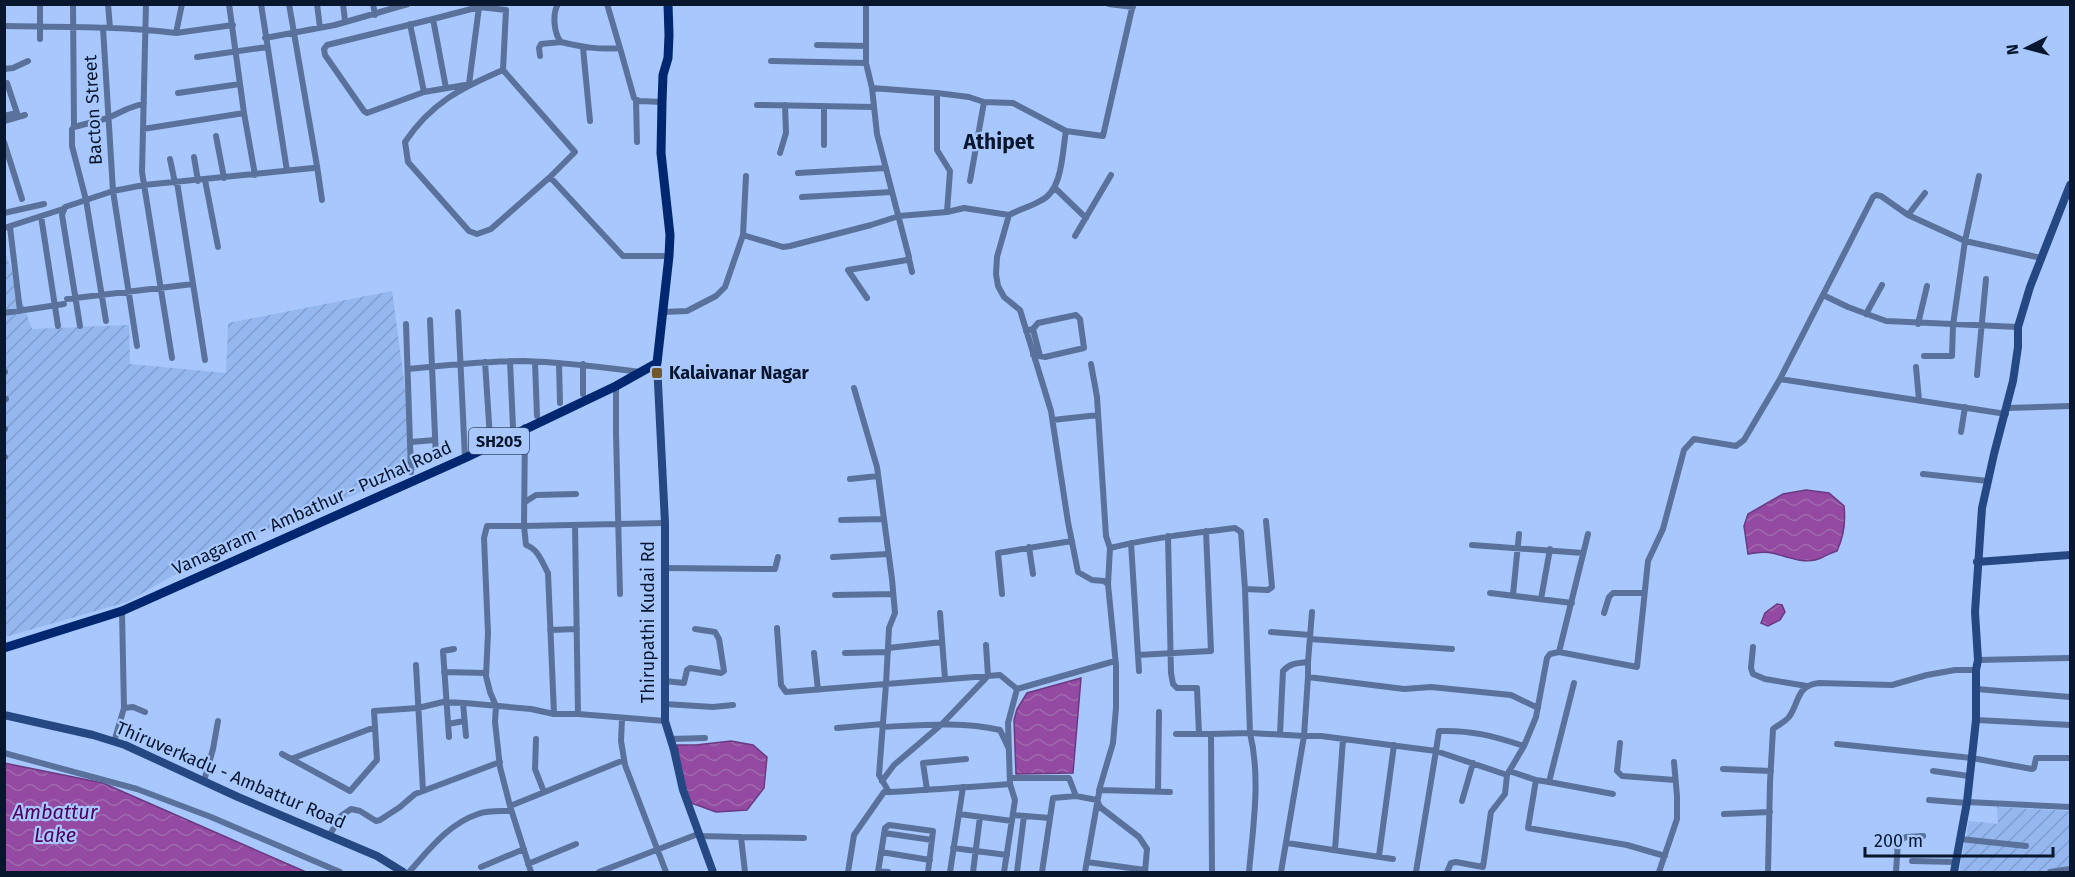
<svg xmlns="http://www.w3.org/2000/svg" width="2075" height="877" font-family="'Fira Sans',sans-serif">
<defs>
<pattern id="industrial-furrows" width="10" height="10" patternUnits="userSpaceOnUse" patternTransform="scale(1.5)"><rect width="10" height="10" fill="#95b7f0"/><path d="M-1 1l2-2M0 10L10 0M9 11l2-2" fill="none" stroke="#7f9dce"/></pattern>
<pattern id="water-waves" width="16" height="10" patternUnits="userSpaceOnUse" patternTransform="scale(1.5)"><rect width="16" height="10" fill="#9449a3"/><path d="M0 5q4-4 8 0t8 0" fill="none" stroke="#9e6bac"/></pattern>
</defs>
<rect width="100%" height="100%" fill="#a7c7fd"/>
<path fill="url(#industrial-furrows)" d="M4,248l28,81 97,-4 1,39 96,9 2,-50 164,-32 24,179 -200,81 -89,51 -122,35z
M1997,807l73,4v61h-111l10,-51 29,3z"/>
<path fill="url(#water-waves)" stroke="#6a3a80" stroke-width="1.5" d="M1806,490l23,3 15,13c2,17 0,30 -7,45 -8,2 -16,8 -22,9 -14,3 -30,-4 -43,-7 -8,-2 -16,0 -24,1l-4,-28 4,-12 35,-20z
M1777,604l5,1 3,7 -5,8 -12,6 -7,-3 4,-10z
M1081,678l-8,95 -57,1 -2,-54 3,-11 10,-16z
M731,741l22,4 14,12 -3,31 -17,22 -31,2 -25,-9 -8,-21 -6,-37h19z
M4,763l99,20 203,89h-301z"/>
<g fill="none" stroke-linecap="round" stroke-linejoin="round">
<path stroke="#5a729b" stroke-width="6" d="M40,4v35
M73,4l1,123
M108,4l2,24
M146,4l-4,168 30,186
M229,4l15,109 11,62
M261,4l26,167
M317,4l3,24
M343,4l2,17
M373,4l2,11
M558,4c-6,10 -4,30 3,38 21,5 38,8 59,6l14,50 5,3 23,1
M607,4l13,44
M866,4v59l6,25 5,46 32,123 -2,3 -59,10 19,28
M1109,4l24,3
M433,19l46,-12
M410,24l14,68
M4,26c58,1 115,0 172,7l6,-29
M103,28l10,163 24,155
M176,33l57,-8
M265,38l70,-13 73,-21
M817,45l49,1
M583,48l7,73
M540,56l-1,-8 2,-4 20,-2
M197,57l70,-10
M771,61l95,2
M4,69l9,-1 15,-7
M503,70c-42,18 -72,33 -98,72l3,20 61,69 8,3 14,-5 59,-52 73,79h46
M4,84l3,-1 10,30 -13,3
M469,84l10,-77 27,3 -3,60 72,82 -25,25
M446,88l-13,-69 -106,26 -3,4 1,6 39,56 3,2 57,-21 41,-7
M872,88l65,5v57l13,21 -3,41 17,-4 45,7c11,-6 21,-8 31,-14 23,-10 22,-48 26,-70
M178,93l62,-9
M937,93l32,4 15,5 29,1 53,28 37,5 30,-132
M636,100l1,42
M757,105l116,2
M824,106v39
M4,121l21,-6
M143,129l101,-16
M216,136l8,42
M4,142l18,57
M780,153l6,-20 -1,-28
M194,157l4,24
M170,159l5,24
M317,166l5,34
M798,173l88,-5
M1979,176l-14,65 76,17
M205,180l13,67
M970,181l14,-79
M177,182l28,178
M1055,188l31,30
M802,197l90,-5
M4,213l40,-9
M1009,215l-12,42 -1,17 2,12 6,11 16,13 31,101 17,111 10,50 14,8 12,1 4,3 8,81v43l-3,35 -13,44 -15,85
M1908,215l57,26 -12,84 -1,31h-28
M41,216l17,110
M10,227l10,84
M4,228l59,-19
M743,235l40,12 7,-1 81,-21 28,-9 48,-4
M1075,236l36,-61
M909,259l3,13
M1823,295l25,12 38,14 132,6
M67,299l126,-15
M458,312l7,146
M663,312l24,-1 29,-15 9,-9 18,-52 3,-59
M4,313l60,-9
M1866,314l16,-29
M430,320l6,138
M106,321l-20,-121 -14,-54v-17l2,-2 34,-9 19,-9 17,-6
M406,324l5,148
M1918,324l9,-38
M80,326l-18,-111 3,-8 48,-16 31,-6 169,-17 4,-2 -28,-162
M1033,329l7,27
M1026,331l7,-2 5,-6 38,-8 4,4 4,29 -39,9 -12,-2
M510,361l3,66
M485,362l5,76
M535,362l2,54
M559,363l1,40
M583,364v30
M1091,364l6,33 9,139 4,12
M1916,367l3,33
M408,369c38,-4 77,-8 116,-8 39,1 77,6 116,11
M4,372h1
M1977,375l9,-96
M1780,379l226,35
M616,386v46l4,162
M4,400l2,-1
M2007,408l63,-2
M1053,420l45,-5
M525,427l-1,99h-37l-3,12 4,95 -2,43 4,16 6,14 -1,16 5,45 10,39 21,66
M4,429h1
M1961,432l4,-25
M411,442l24,-2
M4,458l1,-1
M1923,474l65,7
M850,479l28,-3
M525,502l11,-7 40,-1
M841,520l42,-1
M575,525l3,189
M1168,536l3,137 2,11 4,4h20l2,46
M1131,543l8,128
M1472,545l111,8
M1029,547l4,27
M833,557l55,-3
M665,568l110,1 3,-12
M1108,584l2,-36c41,-10 83,-15 125,-20l6,4 4,57 5,144c11,45 3,94 -1,139
M1245,589l23,1 4,-3 -6,-66
M1490,593l82,10
M1002,594l-4,-41 74,-12
M835,595l58,-1
M1513,595l6,-61
M1541,599l9,-50
M122,611l2,97
M940,613l5,66
M1604,613l5,-16 4,-4h31
M777,628l4,57 5,7 100,-8 3,-56 6,-15 -3,-34 -15,-112 -23,-79
M550,630l27,-1
M1271,632l39,3
M1310,639l142,10
M1753,647l-2,21 2,6 12,5 42,7
M888,648l54,-6
M1559,652l29,-118
M814,653l4,37
M845,653l43,-1
M1138,655l73,-4 -5,-120
M1978,660l92,-2
M1308,662l4,-50
M416,665l7,126
M444,672l42,1
M665,681l19,2 3,-13 3,-2 31,5 3,-2 -5,-32 -4,-7 -20,-3
M1017,689l98,-28
M1977,689l93,8
M463,703l3,33
M665,704l48,3 20,-2
M554,714l-6,-141c-6,-11 -10,-24 -22,-28l-2,-19 141,-3
M622,719l-1,22 4,24 41,107
M1976,720l94,5
M448,724l16,-3
M883,727c39,-2 78,-6 117,3l8,17
M837,728l46,-4
M1176,734h35
M1280,734l3,-63c7,-8 15,-8 25,-9v15
M449,737l-6,-86 11,-2
M536,739l-1,30 9,23
M671,739l34,-1
M114,742l10,-34 9,-1 12,5
M1620,743l-3,28 5,5 53,4
M1837,744l135,14 60,11 2,-1 2,-10h34
M4,753l133,36 74,28 129,55
M282,754l68,37 27,-31 -3,-49 44,-3 25,-6 22,1 66,6 23,5h24l87,7
M291,759l84,-32
M1723,769l48,2
M1509,771l27,9 13,2 25,-99
M1933,771l36,5
M1010,778h59l7,18 21,4
M1536,780l-8,48 99,17 38,11
M204,781l9,-32 5,-28
M882,781l12,-16 48,-41 46,-48 -2,-31
M1549,782l64,12
M927,790l-4,-27 43,-4
M1099,790l71,2
M1158,791l1,-79
M1097,800l3,7 39,30 8,12 -2,23
M1929,800l38,3
M1462,801l11,-38
M1967,802l103,5
M510,806l114,-46
M959,814l53,7
M1724,814l46,-2
M1013,815l37,3
M884,833l48,7
M329,836l12,-20 10,-7 9,2 16,10 4,-1 20,-13 15,-13 85,-32
M699,836l42,1 4,35
M741,837l63,1
M1960,839l66,7
M1287,843l106,16
M953,848l54,7
M1335,850l8,-111
M881,852l49,8
M1379,856l15,-111
M1912,861l44,1
M1087,862l58,8
M528,864l48,-20
M481,867l43,-18
M878,871l10,1
M409,872c20,-22 39,-48 69,-58 10,-4 22,-3 33,-3
M599,872l99,-38
M848,872l6,-37 30,-43h5c40,-2 81,-5 121,-8l-2,-61 9,-34 -17,-14 -114,9 -7,91 10,17
M878,872l7,-44 4,-3 44,6 -5,41
M950,872l13,-85
M973,872l7,-55
M1004,872l11,-72 -5,-16
M1017,872l7,-56
M1042,872l11,-74 23,-2
M1212,872l-1,-138 39,-1 54,3 4,-59 96,12 27,-2 80,8 27,13
M1281,872l23,-136h17l115,15 3,-20c33,-1 54,5 85,15
M1416,872l20,-121 71,24 17,-29 12,-29 11,-59 3,-4 9,-2 78,15 11,-106 15,-32 21,-79 10,-11 42,7 8,-6 36,-61 93,-182 3,-2 5,1 27,19 17,-22
M1447,872l4,-9 5,-1 27,5 8,-55 14,-18 2,-19
M1659,872l18,-53v-23l-3,-34
M1768,872l2,-89 3,-54c5,-4 12,-7 16,-12 11,-16 7,-31 30,-34l73,2 35,-10 28,-5h21
M1896,872l2,-31 8,-4 17,-1
M2050,872l20,-3"/>
<path stroke="#264882" stroke-width="8" d="M657,363l8,160v198l9,29 9,40 30,82
M1977,562l93,-7
M4,715l89,20 32,10 113,52 139,59 26,16
M1954,872l13,-70 9,-82v-50l2,-10 -3,-48 7,-104 12,-54 19,-73 5,-34v-20l12,-40 40,-102"/>
<path stroke="#00276f" stroke-width="9" d="M4,648l118,-37 343,-153 151,-72 41,-23 12,-107 1,-21 -9,-82 1,-51 1,-27 5,-17 1,-23 -1,-31"/>
</g>
<rect fill="#715729" stroke="#a7c7fd" stroke-width="2" x="651" y="367" width="12" height="12" rx="3"/>
<g text-anchor="middle" dominant-baseline="central" stroke-width="4.5" stroke-linejoin="round" paint-order="stroke">
<rect fill="#a7c7fd" stroke="#384b6c" stroke-width="1.5" x="469" y="428" width="60" height="26" rx="4.5"/>
<g font-size="16" font-weight="bold" fill="#08162e">
<text x="499" y="441">SH205</text>
</g>
<g font-size="18" fill="#08162e" stroke="#a7c7fd">
<text transform="translate(93 110) rotate(-93)">Bacton Street</text>
<text transform="translate(312 508) rotate(-24)">Vanagaram - Ambathur - Puzhal Road</text>
<text transform="translate(648 622) rotate(-90)">Thirupathi Kudai Rd</text>
<text transform="translate(231 775) rotate(23)">Thiruverkadu - Ambattur Road</text>
</g>
<g font-size="18" font-weight="bold" fill="#08162e" stroke="#a7c7fd" text-anchor="start">
<text x="669" y="373">Kalaivanar Nagar</text>
</g>
<g font-size="20" font-style="italic" fill="#4e005c" stroke="#a7c7fd">
<text x="55" y="812">Ambattur<tspan x="55" dy="23">Lake</tspan></text>
</g>
<g font-size="21" font-weight="bold" fill="#08162e" stroke="#a7c7fd">
<text x="999" y="142">Athipet</text>
</g>
</g>
<rect width="2075" height="877" fill="none" stroke="#08162e" stroke-width="12"/>
<g transform="translate(2027 48) rotate(264)" stroke="#a7c7fd" stroke-width="4.5" paint-order="stroke">
<path d="M0-4.5L10 22L0 15L-10 22Z" fill="#08162e"/>
<text y="-9" font-size="16" font-weight="bold" text-anchor="middle" fill="#08162e">N</text>
</g>
<path d="M1865 847v9h188v-9" fill="none" stroke="#08162e" stroke-width="3"/>
<text x="1874" y="847" font-size="18" fill="#08162e" stroke="#a7c7fd" stroke-width="4.5" paint-order="stroke">200 m</text>
</svg>
